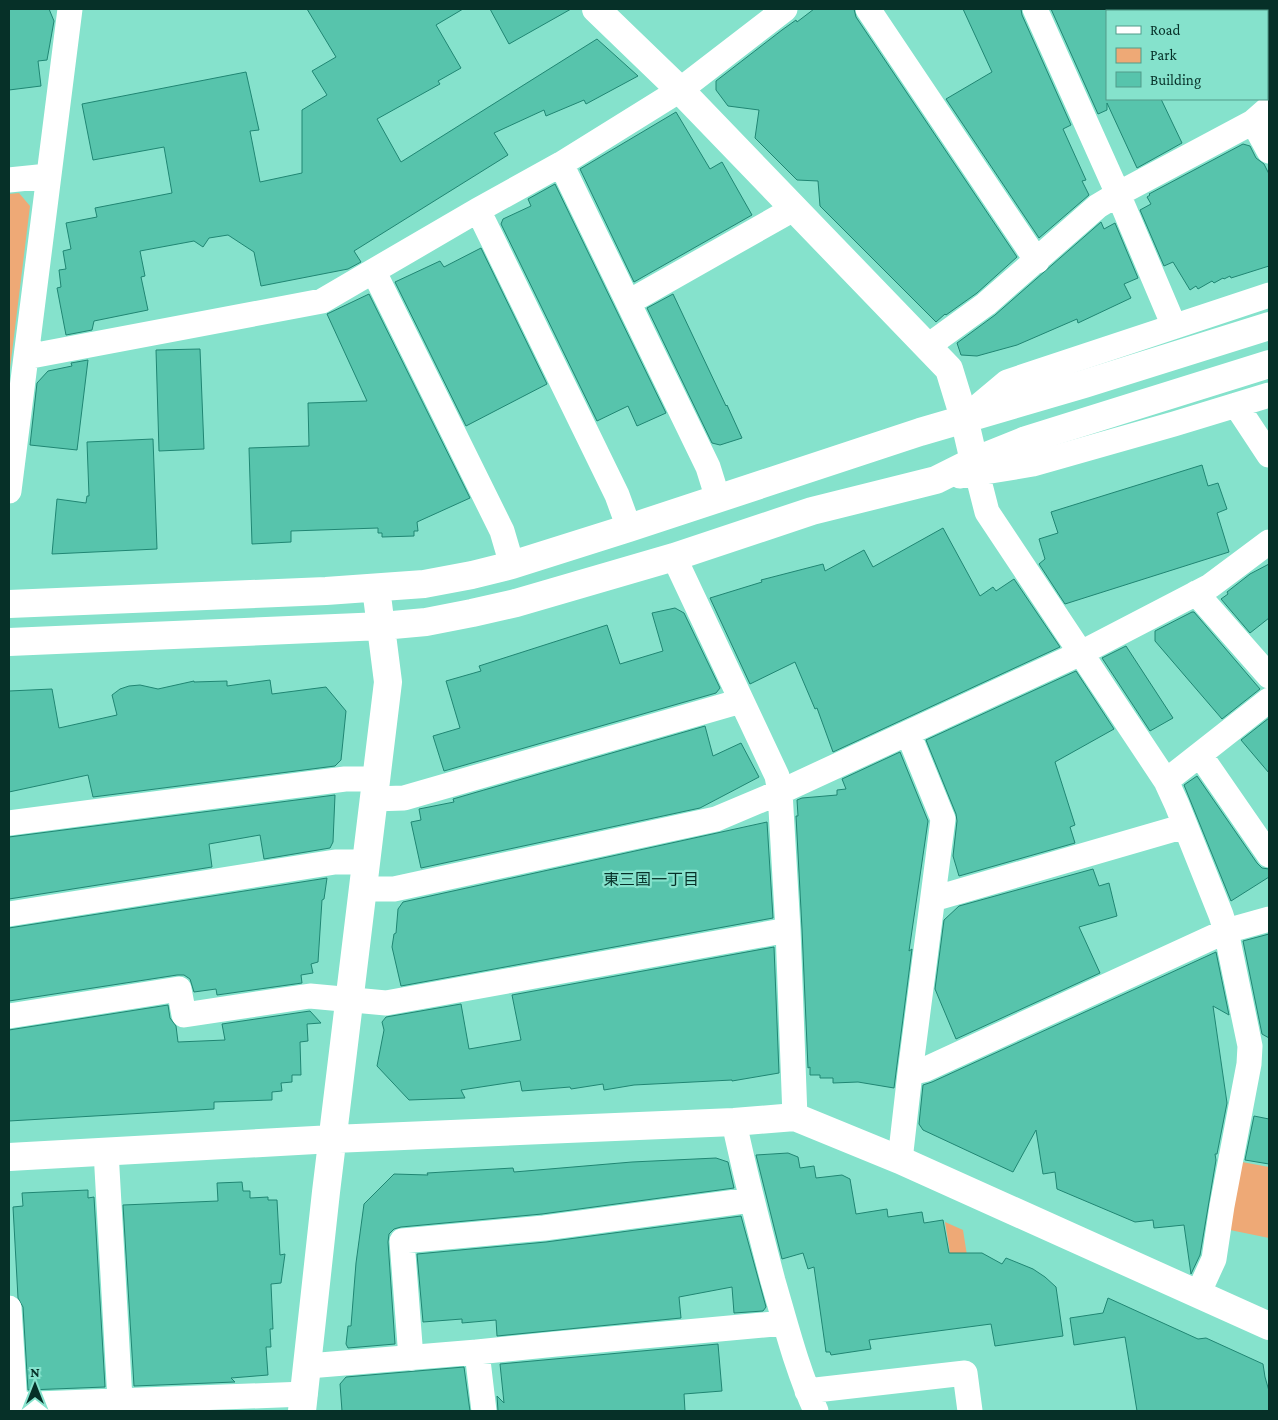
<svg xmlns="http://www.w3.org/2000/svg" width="1278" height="1420" font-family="'Crimson Pro','Noto Sans JP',serif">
<rect width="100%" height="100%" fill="#85e2cc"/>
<path fill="#eea976" d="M19,193l11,13 -21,171v-183z
M1242,1162l27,5v71l-39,-8z
M945,1222l18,8 9,57 -16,3z"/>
<path fill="#57c4ac" stroke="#208673" d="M9,9h40l5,12 -7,39 -9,1 3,25 -32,4z
M307,9h156l-27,16 25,43 -23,13 2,3 -63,35 24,43 196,-123 41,37 -52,28 -2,-4 -38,16 -2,-6 -50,23 14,22 -154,96 7,11 -13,7 -87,17 -7,-34 -26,-17 -19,3 -6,9 -9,-6 -54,10 5,25 -4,1 7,33 -54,11 -2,9 -26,5 -9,-47 4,-1 -2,-17 7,-1 -3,-18 8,-2 -5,-26 31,-6 -2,-9 77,-15 -8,-46 -71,13 -11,-56 164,-32 13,58 -9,1 10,51 42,-9v-63l25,-15 -15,-24 24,-14z
M490,9h81l-62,35z
M814,9h40l2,8 161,240 -40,36 -31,22 -1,-1 -9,8 -116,-116 -2,-25 -21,-1 -42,-42 4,-28 -31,-4 -12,-16v-9l66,-51 14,-10 1,2z
M963,9h58l1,6 49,110 -8,4 23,51 -4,1 7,14 -50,43 -93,-139 46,-27z
M1051,9h56v90h54l21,44 -45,25 -30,-65v7l-9,4z
M676,112l34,57 12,-7 30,53 -118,67 -54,-113z
M1243,144l7,2 6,12 8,6 5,10v92l-38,12 -1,-2 -6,3 -1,-1 -9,5 -2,-2 -14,8 -2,-3 -6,4 -17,-28 -9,4 -24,-56 11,-6 -4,-7 3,-2 -1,-1z
M555,184l111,229 -29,13 -9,-20 -31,15 -96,-197 2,-5 28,-13 -3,-7z
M1101,222l3,7 11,-6 23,55 -14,6 7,14 -53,25 -1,-4 -60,26 -40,11 -16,-1 -4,-12 38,-28z
M481,248l66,136 -81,42 -71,-144 45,-21 4,6z
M369,294l101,204 -53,24 1,9h-4v5l-32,1v-4h-4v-5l-87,3v11l-39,2 -3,-96 60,-2 -1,-43 59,-2 -40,-87z
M673,294l53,112 1,-1 15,33 -22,7 -8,-2 -65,-135z
M200,349l4,100 -45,2 -3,-101z
M88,360l-11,90 -47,-5 7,-62 11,-12 24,-5 -1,-3z
M153,439l4,110 -105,5 5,-55 29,4 1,-7h2l-2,-54z
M1202,465l6,21 10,-3 9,26 -10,4 12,39 -164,52 -26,-40 6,-5 -6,-20 19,-6 -7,-21z
M943,528l37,68 13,-9 3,4 18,-12 46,68 -227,105 -16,-44 -2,1 -20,-47 -45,22 -40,-86 52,-16 -1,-2 62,-16 2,7 39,-21 9,17z
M1269,564v54l-19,15 -29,-34 7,-5 -1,-2 23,-18z
M675,608l9,5 36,75 -4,5 -272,78 -11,-35 27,-8 -14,-47 35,-10 -2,-5 128,-41 13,39 43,-13 -11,-38z
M1192,612h2l66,77 -38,30 -67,-78v-10z
M1126,646l47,72 -23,13 -48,-73z
M1076,671l38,58 -59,33 20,63 -5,2 5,16 -116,33 -6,-20 4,-35 -1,-7 -30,-74z
M270,680l2,14 54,-7 20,24 -5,49 -6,6 -242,31 -5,-22 -79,17v-101l43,-2 7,39 58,-13 -5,-20 8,-6 9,-3 11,-1 18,4 36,-8v1l33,-1v5z
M1269,718v55l-28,-33z
M705,726l8,30 28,-13 18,34 -59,31 -279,60 -10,-46 10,-2 -2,-11 35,-7 -1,-3z
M900,752l28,69 -19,130 3,-2 -18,139 -36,-6 -25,1v-5h-13v-3h-10v-8l-2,1 -6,-139 -6,-113h2l-1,-16 5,-2 35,-3v-5l9,-1 -4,-10z
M1197,776l60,87 5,5 7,1v8l-38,24 -47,-116z
M335,795l-2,47 -3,6 -66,11 -4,-24 -51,9 3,23 -203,32v-62z
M767,822l6,96 -372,68 -9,-39 2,-13 2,-1 2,-24 5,-7z
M1093,869l6,17 10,-3 8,33 -38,11 21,46 -144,66 -21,-50 9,-69 15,-14z
M327,878l-3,21 -2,1 -4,62 -7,2 2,9 -12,2 1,8 -85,12 -1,-6 -22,3 -4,-13 -6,-4h-7l-168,26v-73z
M1269,934v104l-7,-4 -19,-93z
M774,947l5,126 -47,8v-1l-98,5 -30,5 -1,-6 -32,5 -1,-2 -48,4 -2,-10 -59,9 4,8 -56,2 -32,-34 7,-36 -2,-8 4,-5 75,-13 8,45 52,-9 -9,-45z
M1216,952l13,63 -16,-9 14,97 -10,51h-2l1,6 -16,95 -9,19 -7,-49 -30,3 -1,-8 -18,2 -78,-33 -2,-17 -12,2 -7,-44 -23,42 -90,-42 -4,-6 4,-39 9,-3z
M168,1005l2,13 6,8 2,16 47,-2 -3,-16 88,-13 11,12 -14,1 1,17 -8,1 1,33h-9v7l-11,1 1,8 -10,1v8l-58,2v7l-205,12v-91z
M1254,1116l15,3v45l-24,-4z
M788,1153l10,4 2,11 14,-2 2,12 26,-3 8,4 6,35 31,-5 1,8 34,-5 2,11 19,-3 6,33h33l20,11 4,-6 27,11 12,8 11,10 7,49 -68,10 -4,-22 -122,16 2,9 -40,6 -1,-3h-4l-12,-85 -6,2 -5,-16 -21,6 -26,-104z
M716,1158l12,4 6,26 -192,26 -141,13 -7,2 -5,5 -1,8 7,102 -47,4 -2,-4 2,-18h3l5,-63 8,-59 30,-30 34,1 -1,-2 86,-5 1,4 118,-10z
M242,1182l1,9h7v7l18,-1v3h9l3,55 5,-1 -4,29 -10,1 2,45h-3l1,18h-5l2,28 -37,3 4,4 -101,4 -11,-181 95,-4 -1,-18z
M88,1190v8l6,-1 11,190 -77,3 -5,-83 -5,-9 -5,-91 10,-1 -1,-13z
M741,1216l25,91 -3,4 -29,2 -2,-26 -53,10 2,21 -184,18 -1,-16 -34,3v-4l-39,3 -6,-68 129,-12z
M1108,1298l90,41 8,-1 57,26 2,13 4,14v20h-132l-12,-74 -51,8 -4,-27 33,-5z
M718,1344l4,47 -38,3 1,17h-187l-1,-15 7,7 -4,-39z
M464,1367l6,44h-128l-2,-27 6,-7z"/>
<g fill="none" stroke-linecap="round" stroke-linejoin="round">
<path stroke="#fff" stroke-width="25" d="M868,9l169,252
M1035,9l83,185 56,132
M1253,122l16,29
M561,164l147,303 10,32
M9,180l39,-4
M478,210l139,285 12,33
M374,272l128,259 10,34
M629,302l166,-94
M928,346l58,-42 112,-98 20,-12 135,-72 16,-14
M26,357l296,-56 156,-91 83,-46 119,-74 105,-81
M1236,405l33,50
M964,418l43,-36 262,-87
M974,461l13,51 179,269 11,24 44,110 5,16 24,115 -1,18 -27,142 -8,53 -16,35
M960,476l73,-12 141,-40 95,-29
M9,491l61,-482
M674,557l103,219 3,16 8,138 7,187
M1196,593l73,83
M1200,755l69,100
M1166,781l103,-81
M373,799l31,-1 337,-97
M9,823l336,-44h31
M363,889h31l322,-70 64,-27 301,-139 129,-67 59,-44
M933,899l252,-73
M9,914l326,-52h31
M9,1016l170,-27 5,26 126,-19 76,7 402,-73
M910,1073l16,-4 300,-138 43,-12
M734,1122c11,53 25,106 39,159 13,44 24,89 43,130
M106,1151l14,249
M900,1160l10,-87 33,-254 -35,-86
M9,1308l6,97
M477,1352l7,59
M411,1358l-9,-117 142,-13 207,-28
M308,1366l169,-14 79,-8 229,-21
M807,1391l158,-18 5,38
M9,1405l296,-11"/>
<path stroke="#fff" stroke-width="28" d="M596,9l84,81 269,279 15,49 10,43
M9,604l317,-13 98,-7 48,-9 40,-10 117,-37 291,-96 164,-48 185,-58
M9,642l373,-16 44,-4 46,-9 44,-10 158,-46 138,-46 124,-31 38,-19 52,-21 243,-76
M9,1157l324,-18 401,-17 61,-5 105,43 369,166
M302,1411l24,-219 62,-510 -12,-94"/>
</g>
<g text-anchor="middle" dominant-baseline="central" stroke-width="4.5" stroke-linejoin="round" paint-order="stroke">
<g font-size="16" fill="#063028" stroke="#85e2cc">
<text x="651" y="879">東三国一丁目</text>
</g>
</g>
<rect width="1278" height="1420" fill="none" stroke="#063028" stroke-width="20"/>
<rect x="1106" y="10" width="162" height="90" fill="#85e2cc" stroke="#529b8a"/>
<rect x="1116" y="26" width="25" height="8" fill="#ffffff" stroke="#529b8a"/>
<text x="1150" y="35" font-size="15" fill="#063028">Road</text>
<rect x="1116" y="48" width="25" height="15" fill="#eea976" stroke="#529b8a"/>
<text x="1150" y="60" font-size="15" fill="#063028">Park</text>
<rect x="1116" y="72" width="25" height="15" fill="#57c4ac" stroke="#529b8a"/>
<text x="1150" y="85" font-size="15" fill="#063028">Building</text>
<g transform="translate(35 1385)" stroke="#85e2cc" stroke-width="4" paint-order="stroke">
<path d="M0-4L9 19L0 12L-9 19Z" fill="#063028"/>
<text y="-8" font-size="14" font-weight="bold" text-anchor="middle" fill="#063028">N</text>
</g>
</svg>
